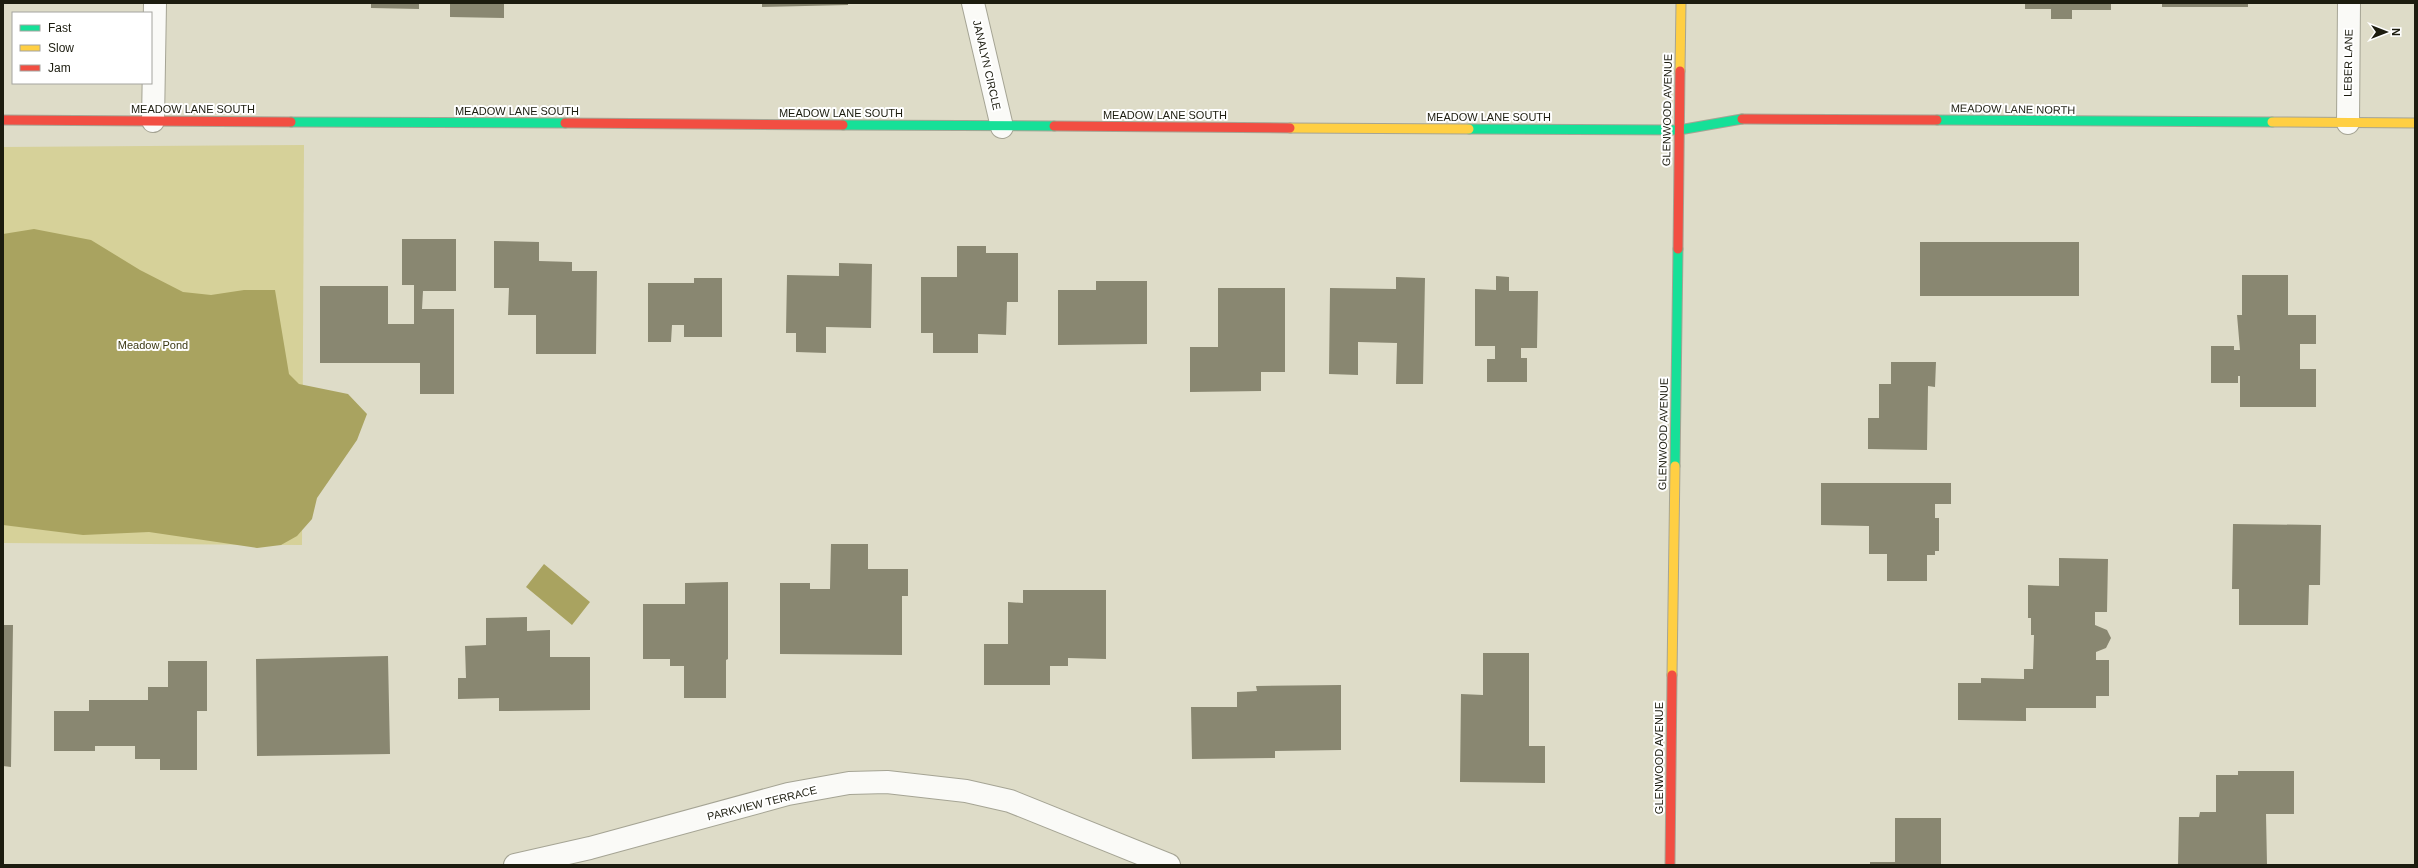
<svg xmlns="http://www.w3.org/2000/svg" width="2418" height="868" font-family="Helvetica,sans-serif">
<rect width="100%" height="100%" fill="#dedcc8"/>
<path fill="#d6d199" d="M304,145l-2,400 -299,-2v-396z"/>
<path fill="#a9a360" d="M34,229l57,11 49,30 43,22 28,3 33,-5h31l14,84 10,10 49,10 19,20 -10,26 -40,58 -5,21 -15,17 -16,9 -24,3 -108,-16 -66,3 -80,-10v-291z
M544,564l46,38 -18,23 -46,-38z"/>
<path fill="#898771" d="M371,3h48v6l-48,-1z
M450,3h54v15l-54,-1z
M762,3h86v2l-86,2z
M2025,3h86v7h-39v9h-21v-10h-26z
M2162,3h86v4h-86z
M402,239h54v52h-33l-1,18h32v85h-34v-31h-100v-77h68v38h26v-39h-12z
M494,241l45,1v19l33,1v9h25l-1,83h-60v-39h-28l1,-27h-15z
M1920,242h159v54h-159z
M957,246h29v7h32v49h-11l-1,33 -28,-1v19h-45v-20h-12v-56h36z
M839,263l33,1 -1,64 -45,-1v26l-30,-1v-19h-10l1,-58 52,1z
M2242,275h46v40h28v29h-16v25h16v38h-76v-31h-2v7h-27v-37h23v4h6l-3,-35h5z
M1496,276l13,1v14h29l-1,57h-16v10h6v24h-40v-23h8v-13h-20v-57l21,1z
M1396,277l29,1 -2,106h-27l1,-41 -39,-1v33l-29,-1 1,-86 66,1z
M694,278h28v59h-38v-12h-12l-1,17h-23v-59h46z
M1096,281h51v63l-89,1v-55h38z
M1218,288h67v84h-24v19l-71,1v-45h28z
M1891,362h45l-1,25 -7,-1 -1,64 -59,-1v-31h11v-34h12z
M1821,483h130v21h-16v14h4v33h-4v4h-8v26h-40v-27h-18v-28l-48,-1z
M2233,524l88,1 -1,60h-11l-1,40h-69v-36h-7z
M831,544h37v25h40v27h-6v59l-122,-1v-71h30v6h20z
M2059,558l49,1 -1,53h-12v13l12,5 4,8 -5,10 -10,4v8h13v36h-13v12h-70v13l-68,-1v-37h23v-5l43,1v-10h9l1,-34h-3v-17h-3v-33l31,1z
M728,582v77l-2,1v38h-42v-32h-14v-7h-27v-55h42v-21z
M1023,590h83v69l-38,-1v8h-18v19h-66v-41h24v-42l15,1z
M527,617v14l23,-1v27h40v53l-91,1v-13l-41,1v-21h8l-1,-32 21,-1v-27z
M3,625h10l-2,142 -8,-1z
M1483,653h46v93h16v37l-85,-1 1,-88 22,1z
M388,656l2,98 -133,2 -1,-97z
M168,661h39v50h-10v59h-37v-11h-25v-13h-40v5h-41v-40h35v-11h59v-13h20z
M1341,685v65l-66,1v7l-83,1 -1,-52h46v-15l20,-1 -1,-5z
M2238,771h56v43h-28l1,51h-89l1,-48h20l1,-5h16v-37h22z
M1895,818h46v47h-71v-3h25z"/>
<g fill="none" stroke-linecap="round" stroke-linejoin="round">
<g stroke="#a5a494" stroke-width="24">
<path id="street" d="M973,3l29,124
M153,121l2,-118
M2348,123l1,-120
M515,865l75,-17 198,-54 61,-11 38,-1 79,9 44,10 159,64"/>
</g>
<g stroke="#a5a494" stroke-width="11">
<path id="fast" d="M1937,120l335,2
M291,122l274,1
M843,125l211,1
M1469,129l210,1 63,-11
M1675,466l3,-217"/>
</g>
<g stroke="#a5a494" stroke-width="11">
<path id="slow" d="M1680,71l1,-68
M2272,122l143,1
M1290,128l179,1
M1672,675l3,-209"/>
</g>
<g stroke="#a5a494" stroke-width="11">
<path id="jam" d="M1742,119l195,1
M3,120l288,2
M565,123l278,2
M1054,126l236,2
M1678,249l2,-178
M1670,865l2,-190"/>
</g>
<use href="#street" stroke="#fafaf7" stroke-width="22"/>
<use href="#fast" stroke="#16e098" stroke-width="9"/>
<use href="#slow" stroke="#ffcf43" stroke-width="9"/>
<use href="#jam" stroke="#f24e42" stroke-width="9"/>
</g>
<g text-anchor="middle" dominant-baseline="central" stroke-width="4" stroke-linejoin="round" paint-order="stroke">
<g font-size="11" fill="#1c1c0f" stroke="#fff">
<text transform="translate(2348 63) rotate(-89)">LEBER LANE</text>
<text transform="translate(987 65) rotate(77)">JANALYN CIRCLE</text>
<text x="193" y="109">MEADOW LANE SOUTH</text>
<text transform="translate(2013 109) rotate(1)">MEADOW LANE NORTH</text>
<text transform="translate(1667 110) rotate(-89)">GLENWOOD AVENUE</text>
<text x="517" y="111">MEADOW LANE SOUTH</text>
<text x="841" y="113">MEADOW LANE SOUTH</text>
<text x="1165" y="115">MEADOW LANE SOUTH</text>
<text x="1489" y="117">MEADOW LANE SOUTH</text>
<text transform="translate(1663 434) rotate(-89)">GLENWOOD AVENUE</text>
<text transform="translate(1659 758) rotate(-90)">GLENWOOD AVENUE</text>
<text transform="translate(762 803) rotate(-14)">PARKVIEW TERRACE</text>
</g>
<g font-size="11" fill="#3d3a15" stroke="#fff">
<text x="153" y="345">Meadow Pond</text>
</g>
</g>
<rect width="2418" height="868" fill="none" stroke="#1c1c0f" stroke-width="8"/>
<rect x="12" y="12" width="140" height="72" fill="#ffffff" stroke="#a4a49f"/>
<rect x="20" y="25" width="20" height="6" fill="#16e098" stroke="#a4a49f"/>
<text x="48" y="32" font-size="12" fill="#1c1c0f">Fast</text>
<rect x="20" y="45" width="20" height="6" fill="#ffcf43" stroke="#a4a49f"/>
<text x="48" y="52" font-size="12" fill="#1c1c0f">Slow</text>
<rect x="20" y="65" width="20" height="6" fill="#f24e42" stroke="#a4a49f"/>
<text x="48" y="72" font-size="12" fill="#1c1c0f">Jam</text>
<g transform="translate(2386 32) rotate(90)" stroke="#ffffff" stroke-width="3" paint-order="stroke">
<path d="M0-3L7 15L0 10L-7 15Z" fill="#1c1c0f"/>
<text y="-6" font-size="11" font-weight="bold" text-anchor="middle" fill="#1c1c0f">N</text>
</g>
</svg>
